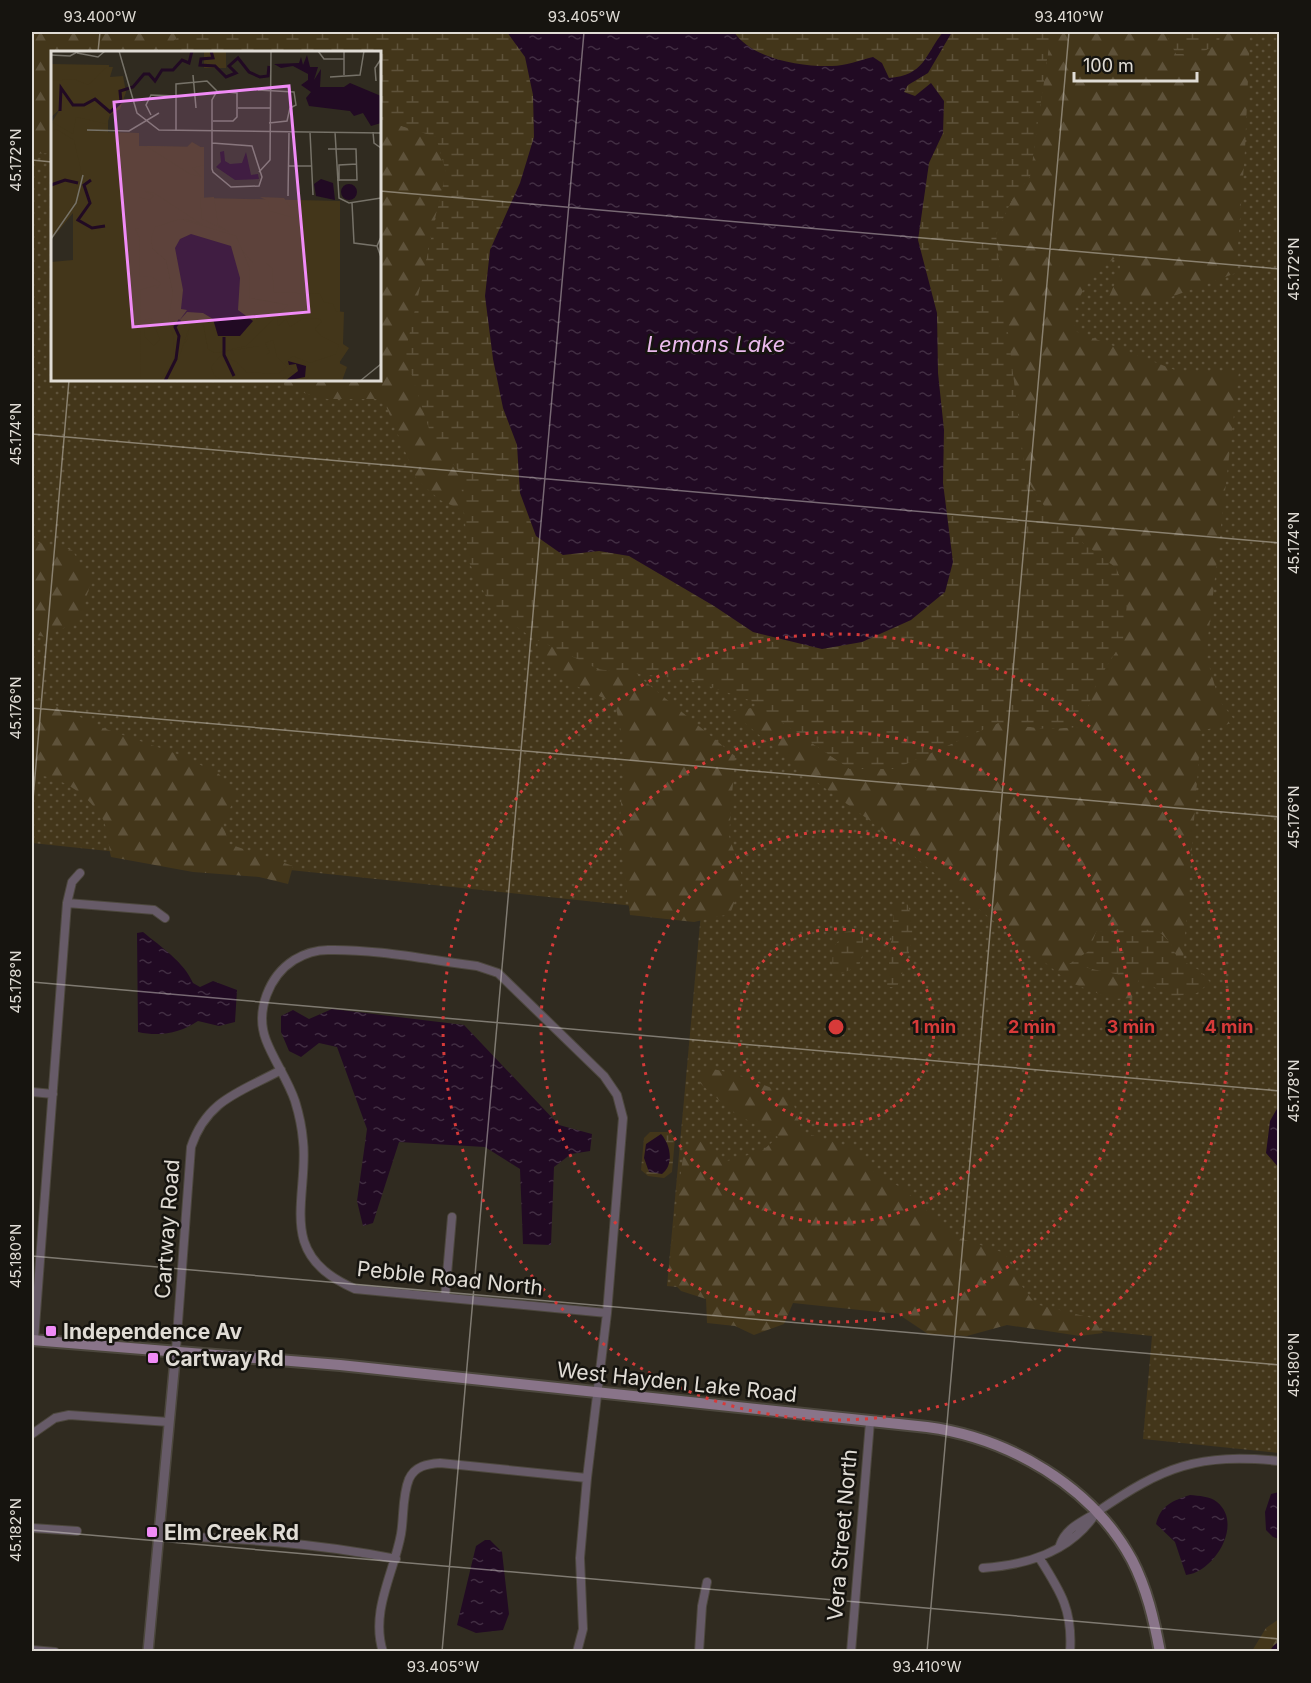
<svg xmlns="http://www.w3.org/2000/svg" width="1311" height="1683" font-family="Inter,sans-serif">
<defs>
<pattern id="grass-dots" width="8" height="8" patternUnits="userSpaceOnUse" patternTransform="scale(1.5)"><rect width="8" height="8" fill="#43361a"/><path d="M2 2h.1M6 6h.1" fill="none" stroke="#5e523a" stroke-width="1.8" stroke-linecap="round"/></pattern>
<pattern id="forest-firs" width="22" height="20" patternUnits="userSpaceOnUse" patternTransform="scale(1.5)"><rect width="22" height="20" fill="#43361a"/><path d="M5 1l3.5 6h-7zM16 11l3.5 6h-7z" fill="#5e523a"/></pattern>
<pattern id="wetland-marsh" width="20" height="14" patternUnits="userSpaceOnUse" patternTransform="scale(1.5)"><rect width="20" height="14" fill="#43361a"/><path d="M1 5h8M5 5V1M11 12h8M15 12V8" fill="none" stroke="#5e523a"/></pattern>
<pattern id="water-ripples" width="26" height="14" patternUnits="userSpaceOnUse" patternTransform="scale(1.5)"><rect width="26" height="14" fill="#210a23"/><path d="M2 4q2-2 4 0t4 0M15 11q2-2 4 0t4 0" fill="none" stroke="#412d42"/></pattern>
</defs>
<rect width="100%" height="100%" fill="#302b20"/>
<path fill="url(#grass-dots)" fill-rule="evenodd" d="M32,32h1247v1421l-136,-14 9,-103 -485,-50 34,-373 -669,-70zM52,52h328v328h-328z"/>
<path fill="url(#forest-firs)" d="M32,32h152l-23,20h-109v101l-20,1z
M1051,32h199l-5,118 -9,123 -73,27 -55,-1 11,-25 3,-20 -29,18 -18,34v25l105,41 59,-1 -33,284 13,45 17,22 -35,9 -18,230 -6,-3 -7,-16 -13,-12 -42,-1 -18,3 -8,19 -19,13 69,15 -7,19 -20,1 -43,-17 -200,-162 -69,-50 -69,-59 28,-4 91,62h45l103,-46 49,6 34,-2 16,-45 26,-42 -7,-72 -62,-47 -28,-42 -15,-113 -15,-131 16,-36 18,-22z
M380,119l56,18 10,35 -21,89 5,171 30,41 4,38 -24,-11 -23,-20 -34,-81h-56l-42,-11 -2,-8h97z
M36,542l36,8 19,31 -11,39 -35,17 -13,-3v-90z
M538,640l60,29 38,5 99,82 -6,80 14,43 -13,35 -36,8 -64,-7 -11,-84 6,-80 -10,-48 -39,-17 -39,-34z
M32,698l19,5 52,25 77,27 39,19 17,21 -13,29 6,20 64,22 -5,18 -29,-7 -66,-5 -82,-15c-3,-12 -3,-31 -10,-41 -15,-23 -42,-41 -69,-41z
M704,1068c32,3 56,17 87,27l11,37 54,17 17,22 32,19 48,46 52,17 17,33 13,18 57,14 11,15 -23,3 -73,-11 -40,11 -39,-2 -30,-20 -105,-11 -9,21 -30,11 -19,-9 -28,-3 -1,-24 -25,-8 -13,-14 15,-121 14,-17 30,22 35,-10 16,-14 -47,-26 -31,-28z
M1279,1619v32h-27l14,-23z"/>
<path fill="url(#wetland-marsh)" d="M184,32h867l-21,145 -18,22 -16,36 30,244 28,42 62,47 12,26 -5,46 -26,42 -16,45 -34,2 -49,-6 -103,46h-45l-101,-69 -58,-20 -93,-11 -70,-34 -36,-26 -23,-47 -9,-89 -30,-41 -25,-78 41,-182 -10,-35 -56,-18v-67h-219z
M1165,32h55l-1,11 -20,11h-23z
M907,903c12,30 1,56 -10,84h-10l7,-79z
M1115,929l42,1 13,12 7,16 22,12 11,12 -13,11 -25,4 -33,-18 -70,-15 20,-13 7,-19z
M854,931l9,6v16l-4,13 -19,8 -8,-6 1,-20 12,-16z
M650,1132h20l5,6 -3,34 -8,6 -16,-2 -7,-6 3,-32z"/>
<path fill="url(#water-ripples)" d="M507,32h227c18,27 67,35 98,34 13,0 28,-6 41,-9l9,6 7,15c36,-3 35,-22 54,-46h9l-24,41 -20,12 -4,7 11,4 16,-13 13,18 -1,32 -14,30 -11,77 19,73 1,60 6,57 -1,53 10,79 -8,30 -34,28 -49,22 -40,7 -69,-17 -39,-26 -85,-50 -30,-5 -36,4 -27,-19 -16,-43 -3,-48 -14,-37 -10,-49 -8,-63 5,-46 30,-67 14,-46 -1,-42 -8,-38z
M143,932c18,15 41,30 50,51l7,4 13,-6 24,9 -2,32 -16,4 -21,-5c-18,12 -38,16 -60,11l-1,-99z
M332,1009l132,16 95,100 33,9 -2,17 -19,3 -17,13 -3,78 -28,-1 -3,-75 -35,-22 -86,-5 -26,81 -10,3 -6,-25 10,-72 -30,-82 -18,-4 -18,14 -12,-6 -8,-19v-16l12,-6 16,9z
M1279,1105v63l-13,-15 4,-32z
M661,1134c10,11 13,31 1,40l-13,-2 -5,-14 2,-14z
M1279,1492h1l-1,47 -6,-2 -7,-7 -1,-18 6,-18z
M1190,1495c9,1 20,1 27,7 27,22 -3,70 -31,73l-11,-33 -19,-18c5,-19 16,-23 34,-29z
M485,1540h5l12,12 7,62 -6,16 -27,3 -19,-8 19,-79z"/>
<g fill="none" stroke-linecap="round" stroke-linejoin="round">
<path stroke="#210a23" stroke-width="15" d="M1278,1652l2,-2"/>
<g stroke="#4c473d" stroke-width="10">
<path id="minor" d="M67,903l87,7 11,8
M32,1092l21,2
M445,1297l7,-80
M34,1340l33,-437 5,-21 8,-9
M176,1349l15,-202c16,-48 50,-55 90,-77
M32,1434l23,-16 14,-3 100,7
M32,1528l45,3
M158,1536c80,2 159,7 238,23
M1060,1545c6,-18 23,-23 37,-33 67,-46 101,-59 183,-51
M1040,1559c21,33 33,52 30,93
M983,1568c43,-3 85,-15 111,-52
M32,1650l23,2
M383,1652c-13,-41 11,-79 18,-118 3,-17 1,-38 8,-55 6,-13 18,-15 31,-16l147,15
M577,1652l6,-23 -3,-71 7,-80 20,-165 16,-195 -6,-23 -13,-19 -106,-103 -21,-7c-48,-6 -101,-17 -149,-16 -12,0 -24,4 -34,10 -25,16 -39,51 -28,80 8,21 22,40 29,61 4,13 7,27 8,40 4,31 -8,71 1,100 8,25 29,38 51,48l252,24
M699,1652l3,-46 5,-24
M851,1652l19,-230"/>
</g>
<g stroke="#4c473d" stroke-width="12">
<path id="tertiary" d="M148,1652l28,-303"/>
</g>
<g stroke="#4c473d" stroke-width="14">
<path id="secondary" d="M32,1340l308,25 587,62c82,11 165,59 205,133 15,29 22,60 28,92"/>
</g>
<use href="#minor" stroke="#675b68" stroke-width="8"/>
<use href="#tertiary" stroke="#675b68" stroke-width="9"/>
<use href="#secondary" stroke="#897489" stroke-width="10"/>
</g>
<path fill="none" stroke="#e0dcd5" stroke-width="1.5" stroke-opacity="0.45" d="M98,52l2,-20M32,160l20,2M380,191l900,78M32,434l1248,109M32,708l1248,109M32,811l37,-431M32,982l1248,109M32,1256l1248,109M32,1530l1248,109M442,1652l142,-1620M927,1652l142,-1620"/>
<g fill="none" stroke="#d73a39" stroke-width="3" stroke-dasharray="3 6">
<circle cx="836" cy="1027" r="98"/>
<circle cx="836" cy="1027" r="196"/>
<circle cx="836" cy="1027" r="295"/>
<circle cx="836" cy="1027" r="393"/>
</g>
<g fill="#f08bf6" stroke="#16140f" stroke-width="2">
<rect x="45" y="1325" width="12" height="12" rx="3"/>
<rect x="147" y="1352" width="12" height="12" rx="3"/>
<rect x="146" y="1526" width="12" height="12" rx="3"/>
</g>
<g text-anchor="middle" dominant-baseline="central" stroke-width="5" stroke-linejoin="round" paint-order="stroke">
<g font-size="21" fill="#e0dcd5" stroke="#16140f">
<text transform="translate(167 1229) rotate(-86)">Cartway Road</text>
<text transform="translate(450 1278) rotate(6)">Pebble Road North</text>
<text transform="translate(677 1382) rotate(6)">West Hayden Lake Road</text>
<text transform="translate(842 1535) rotate(-85)">Vera Street North</text>
</g>
<g font-size="21" font-weight="bold" fill="#e0dcd5" stroke="#16140f" text-anchor="start">
<text x="63" y="1331">Independence Av</text>
<text x="165" y="1358">Cartway Rd</text>
<text x="164" y="1532">Elm Creek Rd</text>
</g>
<g font-size="22" font-style="italic" fill="#eab9ec" stroke="#16140f">
<text x="716" y="344">Lemans Lake</text>
</g>
</g>
<g transform="translate(51 51)">
<rect width="330" height="330" fill="#302b20"/>
<path d="M153,0h22v17h-22zM0,13l58,1 -1,67 31,1v13l65,1v51l136,3v180h-289v-119l22,-2v-47l-22,27v-115l11,-18 -11,10z" fill="#43361a"/>
<path d="M56,16h6l-3,10 13,-1 3,16 -6,17 -10,6 -3,9 -31,-7 -3,17 -21,-12 8,-13 -9,8v-36l23,-2 14,6zM5,78l18,11 8,35 -7,27 -24,35v-105zM141,91l12,7v16l-12,3 10,9 -12,-3 -44,-28 41,1zM94,140l9,2 49,32 -17,-6 -26,7 -9,13 2,10 13,11 7,32v65l14,-17 3,-15 12,-5 6,29 7,4 44,-7v9h7l4,-3 -5,-9 8,-3 4,17 10,10 -9,7 -32,-2 -9,-10 -17,-6 -9,11 3,8 9,6h-56l4,-16 -11,16h-19l-1,-91 17,-5 -1,5 5,-7 -9,-6 -13,-1 1,-38 -5,-9 4,-1v-31l10,3 5,-4zM163,146l4,28 11,7 -27,-13 -2,-21zM209,146l24,1 6,9 8,1v11l-28,-8 -2,-10zM190,198l12,14h13l6,5 2,24 46,2 4,8 9,2 3,7 8,1 -1,32 6,4 -10,15 8,4 -5,14h-38l4,-3 2,-15 26,-9 3,-9 -18,-9 -6,-7 7,-8 -5,-3 -15,1 -12,8 -4,-8 -8,7 -1,-13 5,-2 -3,-8 -30,-5 -3,-39z" fill="#43361a"/>
<path d="M129,168l56,17 14,33 -1,29 39,7 -42,41 -31,7 -7,-4 -5,-28 -7,-1 -6,5 -12,35 -5,-1 1,-21 -6,-17 5,-29 -7,-32 -13,-11 -2,-10 4,-12zM100,267l9,21 -6,7 -10,-10 1,-16zM242,305l17,7v12l-6,6h-25l16,-10 -10,-9z" fill="#43361a"/>
<path d="M256,4l3,12h8l-4,13 7,-11 -1,18h24l6,-4 31,13v27l-10,3 -8,-13 -9,3 -4,-5 -41,-5 -3,-8 5,-6 -10,-7 7,-5v-6l-15,-8 -12,2 -7,-4 25,-1 2,-6 2,8zM173,100l1,10 5,3 12,-1 4,-11 5,23 7,-1 1,5 -24,1 -19,-13 5,-5 -1,-10zM270,128l12,4 2,17 -19,-4 -2,-12zM290 141a8 8 0 1 1 16 0a8 8 0 1 1-16 0ZM140,183l40,12 9,32 -2,32 15,11 -13,15h-22l-5,-17 -10,-6 -16,-1 -8,9 8,-11 -6,-1 2,-19 -8,-42 5,-9zM237,310l18,5 -1,11 -20,4 13,-10 -2,-7 -7,1z" fill="#210a23"/>
<path fill="none" stroke="#210a23" stroke-width="3" d="M160,0l2,7 -12,1 -1,6 15,1 11,11 10,-4 -7,-7 9,-8 11,14 11,5 8,-1 1,-10M9,60l1,-23 12,17h11l11,-6 15,13 11,-10 -1,-11 13,-4 11,-13h5l6,7 7,-11h11l9,-10 7,3 3,-12M40,129l-7,5 6,18 -12,17 14,8 13,-2M0,134l14,-5 13,3M173,286v18l10,21M114,330l11,-22 3,-23 -4,-9 5,-7"/>
<path fill="none" stroke="#767268" stroke-width="1.5" d="M68,0l18,62 22,17 222,3M267,0l6,8h20M293,0v24M26,2l21,4 7,-6M0,4l19,1 9,-5M142,24l3,33M279,26l30,-2 4,-24M325,30l-1,-13 6,-9M207,39l36,2 2,13 -6,3M187,57h32M100,64l-5,-10 5,-10 25,1M162,70h20l4,-4v-24l-20,-2M218,72l18,-2 3,-13M36,79l42,1 30,-18M125,79v-46l31,-3 10,10M259,81l3,63M284,81l4,66 10,5 32,-5M322,81l1,11 7,5M161,92l40,3 10,31 -3,9 -28,1 -18,-15 -1,-3v-69l5,-9M277,98h28l1,31h-20M238,115h22M208,121l11,-12 1,-109M288,130v-16l18,-1M237,145l1,-63M301,152l2,40 23,3M330,186l-4,9 4,11M0,188l25,-36 7,-28M309,330l21,-17"/>
<path fill="#f08bf6" fill-opacity="0.15" stroke="#f08bf6" stroke-width="3" d="M238,35l20,226 -176,15 -19,-225z"/>
<rect width="330" height="330" fill="none" stroke="#e0dcd5" stroke-width="3"/>
</g>
<circle cx="836" cy="1027" r="9" fill="#d73a39" stroke="#16140f" stroke-width="3"/>
<g font-size="18" text-anchor="middle" font-weight="bold" fill="#d73a39" stroke="#16140f" stroke-width="5" stroke-linejoin="round" paint-order="stroke">
<text x="934" y="1033">1 min</text>
<text x="1032" y="1033">2 min</text>
<text x="1131" y="1033">3 min</text>
<text x="1229" y="1033">4 min</text>
</g>
<rect width="1311" height="1683" fill="none" stroke="#16140f" stroke-width="66"/>
<path d="M1074 72v9h123v-9" fill="none" stroke="#e0dcd5" stroke-width="3"/>
<text x="1083" y="72" font-size="18" fill="#e0dcd5" stroke="#16140f" stroke-width="4.5" paint-order="stroke">100 m</text>
<rect x="33" y="33" width="1245" height="1617" fill="none" stroke="#e0dcd5" stroke-width="2"/>
<g font-size="15" text-anchor="middle" fill="#e0dcd5">
<text x="100" y="22">93.400°W</text>
<text x="584" y="22">93.405°W</text>
<text x="1069" y="22">93.410°W</text>
<text transform="translate(16 160) rotate(-90)" y="5">45.172°N</text>
<text transform="translate(1294 269) rotate(-90)" y="5">45.172°N</text>
<text transform="translate(16 434) rotate(-90)" y="5">45.174°N</text>
<text transform="translate(1294 543) rotate(-90)" y="5">45.174°N</text>
<text transform="translate(16 708) rotate(-90)" y="5">45.176°N</text>
<text transform="translate(1294 817) rotate(-90)" y="5">45.176°N</text>
<text transform="translate(16 982) rotate(-90)" y="5">45.178°N</text>
<text transform="translate(1294 1091) rotate(-90)" y="5">45.178°N</text>
<text transform="translate(16 1256) rotate(-90)" y="5">45.180°N</text>
<text transform="translate(1294 1365) rotate(-90)" y="5">45.180°N</text>
<text transform="translate(16 1530) rotate(-90)" y="5">45.182°N</text>
<text x="443" y="1672">93.405°W</text>
<text x="927" y="1672">93.410°W</text>
</g>
</svg>
